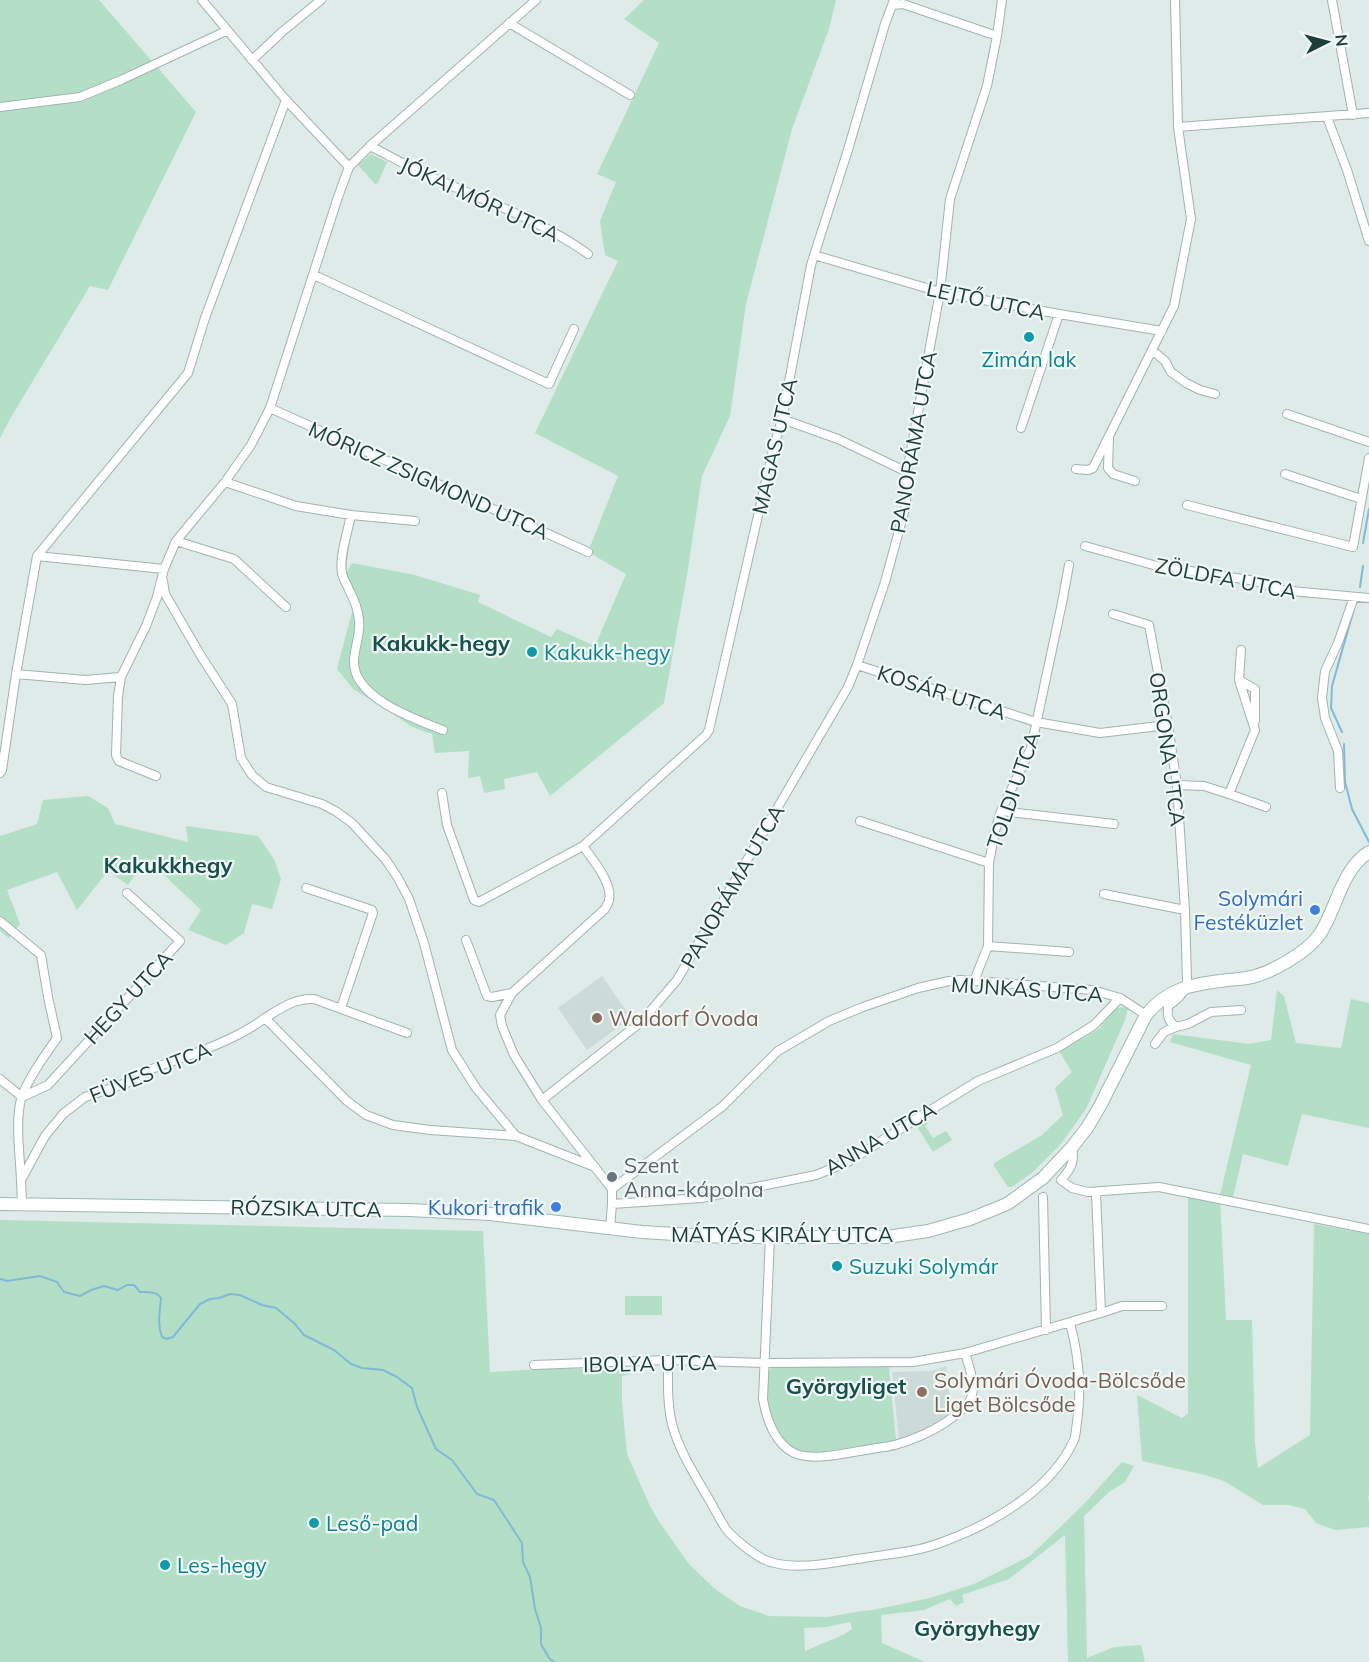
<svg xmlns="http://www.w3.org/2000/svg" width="1369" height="1662" font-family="Mulish,sans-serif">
<rect width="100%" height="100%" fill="#deebe8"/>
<path fill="#ccdbd7" d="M602,976l29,42 -44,32 -29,-42z
M946,1366l6,47 -29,17 -24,10 -7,-68 40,-1z"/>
<path fill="#b4dfc7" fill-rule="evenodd" d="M0,0h99l97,112 -88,178 -18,-4 -80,133 -10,19z
M644,0h192l-7,29 -37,100 -46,175 -16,112 -28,60 -15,99 -23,128 -114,93 -13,-24 -33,7 1,10 -21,4 -4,-17 -12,2 1,-27 -34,2 -3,-19 -20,-7 -28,-19 -31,-19 -16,-20 16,-61 -12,-27 11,-18 63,12 65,20 -2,7 73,35 6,-8 38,17 31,-72 -38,-22 30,-76 -83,-43 83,-172 -13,-6 -5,-34 16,-39 -19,-8 62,-131 -35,-24z
M371,154l16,8 -9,21 -3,1 -17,-19z
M88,796l20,12 7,16 73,18 -2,-16 72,10 16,23 7,20 -9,30 -20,-5 -8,29 -18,12 -38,-15 13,-20 -55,-52 -18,27 -20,-14 -31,39 -20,-38 -50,18 13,34 -11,14 -9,-7v-95l37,-12 6,-24z
M1277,990l7,6 12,47 45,5 10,-49 18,4v125l-67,-14 -14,52 -45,-12 -10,44 -13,-2 6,124h26l3,124 3,24 52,-33 4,-211 55,10v261l-1,4 1,1v27l-34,3 -19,-7 -11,-14 -17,-4h-25l-39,-24 -19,-6 -63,-14 -5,-66 45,23 6,-4v-218l32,-1 31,-130 -81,-23 3,-8 76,10 22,-4z
M1124,1007l4,1 -3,12 -39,89 -25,35 -28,28 -21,15h-4l-14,-21v-3l48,-28 21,-20 -8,-27 17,-16 -13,-21 40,-22 16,-21z
M926,1119l2,4 -3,3 8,12 13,-7 6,9 -19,12 -17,-27z
M0,1220l483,11 7,141 54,-3 91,-1 -4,6 -9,2v26l5,52 23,52 10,17 29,41 26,25 25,17 29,10 59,1 33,-6 12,-1 57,-12 44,-14 56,-28 53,-51 39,-43 12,4 -9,16 -16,10 -25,24 3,142 27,-11 27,-2 4,17h-77l-3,-127 -56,44 -47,16 2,7 -8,4 -6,-7 -26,11 -43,5 1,28 43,19h-925zM850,1622l2,7 -7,5 -40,17 -1,-23 23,-1z
M625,1296h37v19h-37z
M775,1366l114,1 7,73 -66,13c-10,1 -23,2 -33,-2 -5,-1 -11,-7 -14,-11 -16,-20 -16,-43 -15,-67l2,-4z"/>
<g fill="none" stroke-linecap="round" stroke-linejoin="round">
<path stroke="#80bad6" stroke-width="2" d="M1363,543l6,-34
M1360,587l3,-21
M1342,732l-11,-24 1,-22 22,-77
M1344,744l1,38 7,27 17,33
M0,1279l7,2 33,-5 17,6 7,10 16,4 11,-6 13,-4 14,4 9,-5h7l6,7c8,0 16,-1 21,6 -1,14 -4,26 1,39l5,2 6,-2 27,-33 10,-5 9,-1 11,-4 10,1 22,10 14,3 18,15 10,12 30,15 17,14 11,4 21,2 14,7 15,11 5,19 19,42 16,11 25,34 17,6 28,43 1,19 7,15 5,32 6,19v16l8,14 5,4"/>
<g stroke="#a1b3b0" stroke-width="10">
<path id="street" d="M202,0l84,100 63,67
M1332,0l21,115
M893,5l10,-1 94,32
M509,23l121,72
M252,60l31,-29 38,-31
M0,107l80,-10 41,-17 105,-49
M1327,117l20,53 22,71
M1178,127l191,-14
M370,146c18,9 35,19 53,27 56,26 115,45 165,81
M814,255l126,37 119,22 103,17
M314,275l235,109 25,-55
M1152,350l13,11 6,11 15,11 14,7 15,4
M270,408l318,144
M1287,414l82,28
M782,419l56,20 69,33
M1021,428l38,-114
M1109,438l-1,30 5,6 22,7
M1076,469l12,1 5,-2 81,-162 17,-87 -13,-92 -3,-127
M1285,474l76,25
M225,482l71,24 55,9 64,6
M1187,505l166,42 16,-89
M351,515c-3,16 -12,42 -9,58 1,6 5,11 7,17 5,9 9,20 10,30 2,14 -5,28 -5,41 -1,37 61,58 89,69
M176,541l58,18 52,48
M1085,546l72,20 99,15 24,9 89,8
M37,556l127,13
M163,581l2,13 36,62 31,48 9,54 11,17 14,12 56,17 15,8 15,11 34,37 12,18 11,21 15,44 28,107 24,38 40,48 79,31
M1113,614l36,11 19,100 9,60 8,125 2,70c0,11 -10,20 -19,26 -1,10 0,15 8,21l12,-3 23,-12 30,-2
M857,665l179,57 64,11 68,-8
M16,674l69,6 36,-3
M1239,680l16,9v32
M0,773l2,-3 14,-96 21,-118 151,-183 17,-55 81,-218
M156,776l-37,-15 -3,-6 2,-59 3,-19 25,-51 11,-29 7,-28 12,-28 49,-59 26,-37 19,-37 68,-211 11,-30 21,-21 166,-146
M1177,785l27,1 25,8 26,-64 -16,-50 2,-30
M1340,788l-2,-37 -13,-33 -3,-20 3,-27 13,-28 16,-46
M442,793l5,32 27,75 5,2 104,-56 123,-111 3,-5 64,-280 9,-31 29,-154 36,-112 38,-129 9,-24
M1229,794l37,13
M1001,811l113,13
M860,821l129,42
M583,846c9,13 30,37 26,54 0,3 -3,6 -4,9l-93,84 -12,22 2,11 12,29 28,45 70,89
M306,888l66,22 1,3 -32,95
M1104,894l81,16
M0,921l41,34 7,42 9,41c-12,17 -30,42 -36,61 -6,24 -1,56 0,81
M466,940l21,56 5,1 20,-4
M988,946l81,6
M974,981l14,-35 1,-83 6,-32 6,-20 30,-63 31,-145 7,-38
M407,1033l-93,-34c-19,-1 -33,9 -49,19l82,83 19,14 27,10 37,5 86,6
M1155,1044l9,-12 12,-5
M0,1079l22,18 26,-12 132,-144 -53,-48
M542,1100l99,-78 36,-42 171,-293 9,-22 28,-83 21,-77 1,-33 33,-180 10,-93 37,-113 10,-50 5,-36
M1072,1147c3,15 -1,22 -11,33l11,8 16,4 71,-5 210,42
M612,1189l111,-83 55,-55 51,-30 34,-14 55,-19 31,-7 12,-1 132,10 27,8 26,17
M1043,1197l3,133
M22,1204l-1,-24 24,-44 18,-22 22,-17 50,-17 9,-8c41,-16 86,-28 121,-54
M612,1204l89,-6 115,-23 32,-13 76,-48 54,-33 79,-33 37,-23 26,-27
M610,1229l2,-25v-15
M770,1237l-7,162c3,19 12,45 31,54 20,9 56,-1 77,-4 9,-2 19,-2 27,-5 23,-7 44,-17 61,-32 3,-3 8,-6 10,-10 9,-14 0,-35 -4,-49
M1101,1313l21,-7h40
M668,1360c0,21 -1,43 4,64 7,27 24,53 38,77 5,9 10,19 16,28 8,10 27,25 39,31 28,12 70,2 99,-2 25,-4 52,-6 76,-15 50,-18 111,-52 134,-103 2,-5 2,-12 3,-18 5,-34 2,-66 -7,-99
M534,1365l134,-5 97,3 148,-1 52,-9 136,-40 -5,-121"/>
</g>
<g stroke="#9cb8b3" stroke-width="14">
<path id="secondary" d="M0,1204l409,6 81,4 152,18 82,5h163l41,-6 42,-12 37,-15 36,-26 29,-31 15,-19 13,-22 46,-91c23,-28 48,-31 82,-35 9,-1 18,-1 27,-4 12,-3 23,-9 33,-15 12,-7 24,-16 32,-27 17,-26 21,-64 49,-82"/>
</g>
<use href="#street" stroke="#fff" stroke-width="8"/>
<use href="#secondary" stroke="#fff" stroke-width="12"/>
</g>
<g fill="#0f9aa8" stroke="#eff8f5" stroke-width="2">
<circle cx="1029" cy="337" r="6"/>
<circle cx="532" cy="652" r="6"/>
<circle cx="837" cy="1266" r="6"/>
<circle cx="314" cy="1523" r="6"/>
<circle cx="165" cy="1565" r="6"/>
</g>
<g fill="#3f7fe0" stroke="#eff8f5" stroke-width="2">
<circle cx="1315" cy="910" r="6"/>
<circle cx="556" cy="1207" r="6"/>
</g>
<g fill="#8d6e63" stroke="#eff8f5" stroke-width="2">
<circle cx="597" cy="1018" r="6"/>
<circle cx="922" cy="1392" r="6"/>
</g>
<circle fill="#6b7280" stroke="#eff8f5" stroke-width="2" cx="612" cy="1177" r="6"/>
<g text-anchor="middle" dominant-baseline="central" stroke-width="4.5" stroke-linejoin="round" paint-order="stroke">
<g font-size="21" fill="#1e3c39" stroke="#eff8f5">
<text transform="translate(480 199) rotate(25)">JÓKAI MÓR UTCA</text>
<text transform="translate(986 300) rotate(12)">LEJTŐ UTCA</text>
<text transform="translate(913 442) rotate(-80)">PANORÁMA UTCA</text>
<text transform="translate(774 446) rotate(-77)">MAGAS UTCA</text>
<text transform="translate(429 480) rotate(24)">MÓRICZ ZSIGMOND UTCA</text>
<text transform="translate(1226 578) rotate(11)">ZÖLDFA UTCA</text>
<text transform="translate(942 692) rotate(18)">KOSÁR UTCA</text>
<text transform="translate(1168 749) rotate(82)">ORGONA UTCA</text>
<text transform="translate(1013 790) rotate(-71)">TOLDI UTCA</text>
<text transform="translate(732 886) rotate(-60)">PANORÁMA UTCA</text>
<text transform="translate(1027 989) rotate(4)">MUNKÁS UTCA</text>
<text transform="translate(128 997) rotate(-47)">HEGY UTCA</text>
<text transform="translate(150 1072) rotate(-22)">FÜVES UTCA</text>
<text transform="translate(880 1138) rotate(-30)">ANNA UTCA</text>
<text transform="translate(306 1208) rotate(1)">RÓZSIKA UTCA</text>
<text x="782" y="1234">MÁTYÁS KIRÁLY UTCA</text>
<text transform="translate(650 1363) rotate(-1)">IBOLYA UTCA</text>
</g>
<g font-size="21" fill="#0d838f" stroke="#eff8f5" text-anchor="start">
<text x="1029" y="359" text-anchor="middle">Zimán lak</text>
<text x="544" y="652">Kakukk-hegy</text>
<text x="849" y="1266">Suzuki Solymár</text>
<text x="326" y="1523">Leső-pad</text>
<text x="177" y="1565">Les-hegy</text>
</g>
<g font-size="21" fill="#366cbe" stroke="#eff8f5" text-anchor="end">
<text x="1303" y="898">Solymári<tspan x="1303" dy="24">Festéküzlet</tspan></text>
<text x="544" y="1207">Kukori trafik</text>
</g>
<g font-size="21" fill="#785e54" stroke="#eff8f5" text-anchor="start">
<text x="609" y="1018">Waldorf Óvoda</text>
<text x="934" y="1380">Solymári Óvoda-Bölcsőde<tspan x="934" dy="24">Liget Bölcsőde</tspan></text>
</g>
<g font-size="21" fill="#5b616d" stroke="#eff8f5" text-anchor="start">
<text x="624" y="1165">Szent<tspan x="624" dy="24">Anna-kápolna</tspan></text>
</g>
<g font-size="22" font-weight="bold" fill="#18504c" stroke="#eff8f5">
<text x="441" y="643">Kakukk-hegy</text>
<text x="168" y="865">Kakukkhegy</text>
<text x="846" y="1386">Györgyliget</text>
<text x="977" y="1628">Györgyhegy</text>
</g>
</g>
<g transform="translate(1327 42) rotate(84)" stroke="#eff8f5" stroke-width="4.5" paint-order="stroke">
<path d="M0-4.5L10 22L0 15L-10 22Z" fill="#1e3c39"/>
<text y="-9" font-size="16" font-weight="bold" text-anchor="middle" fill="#1e3c39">N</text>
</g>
</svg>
